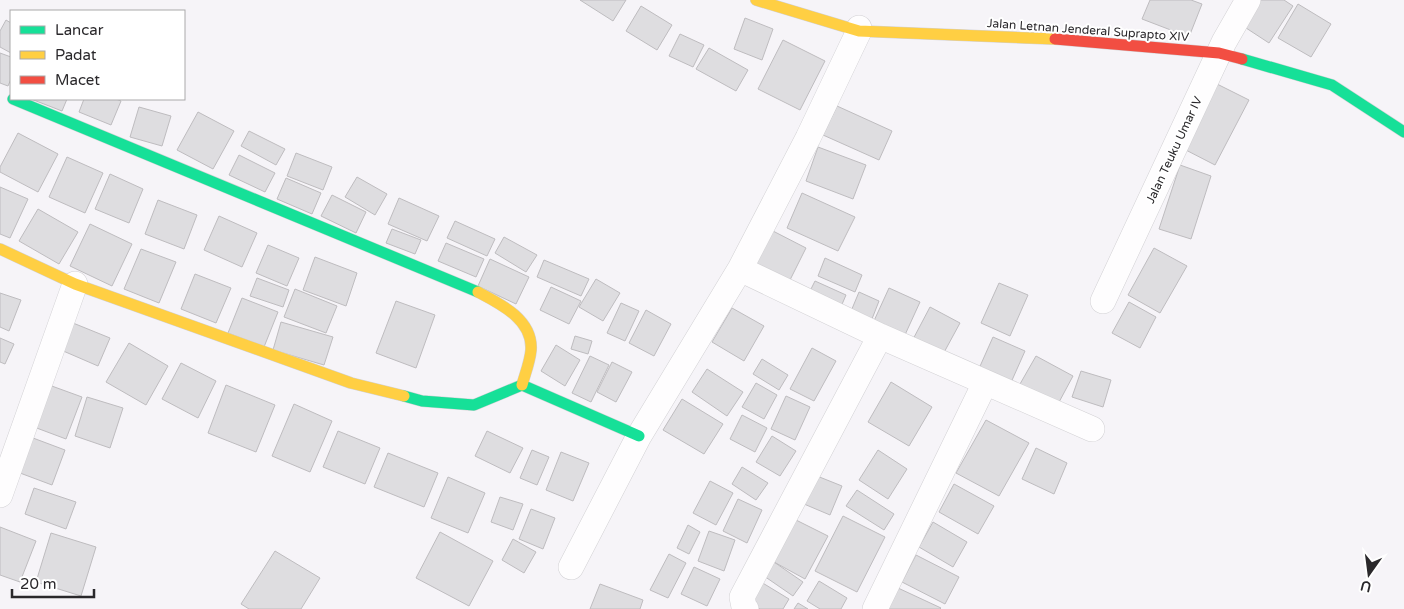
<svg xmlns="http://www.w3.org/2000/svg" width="1404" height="609" font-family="'Varela Round',sans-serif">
<rect width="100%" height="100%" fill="#f6f4f8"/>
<path fill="#dedde0" stroke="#bebcbf" d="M580,0h46l-13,21z
M1150,0h41l11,4 -13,33 -47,-18z
M1259,0h25l9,6 -24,37 -26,-17z
M1298,4l33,20 -20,33 -33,-19z
M641,6l31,19 -15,25 -31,-19z
M745,18l28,11 -11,31 -28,-11z
M6,20l5,3v30l-11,-6v-16z
M680,34l24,11 -11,22 -24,-11z
M783,40l42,21 -25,49 -42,-21z
M709,48l39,22 -12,21 -40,-22z
M0,53l11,4v22l-3,7 -8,-3z
M1213,82l36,18 -34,65 -35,-18z
M31,99h36l-5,12z
M84,99h32l5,2 -10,24 -32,-13z
M837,106l55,25 -13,29 -56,-25z
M139,107l32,9 -9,30 -32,-9z
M198,112l36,19 -21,38 -36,-19z
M249,131l36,18 -9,16 -35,-19z
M18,133l40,21 -20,38 -38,-20v-5z
M818,147l48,18 -13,34 -47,-18z
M296,153l36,14 -9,23 -36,-14z
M239,155l36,18 -10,19 -36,-17z
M67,157l36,16 -18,40 -36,-16z
M1180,165l31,11 -20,63 -32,-10z
M110,174l33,15 -14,34 -34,-14z
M357,177l30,17 -12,21 -30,-18z
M286,178l35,15 -9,21 -35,-15z
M0,187l28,12 -18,39 -10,-4z
M802,193l53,24 -17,34 -51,-23z
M332,195l34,17 -10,21 -35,-17z
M399,198l40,18 -12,25 -39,-17z
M158,200l39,15 -13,34 -39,-15z
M38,209l40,23 -19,32 -40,-23z
M219,216l38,17 -15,34 -38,-17z
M455,221l40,18 -8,17 -40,-18z
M90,224l42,20 -20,42 -42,-20z
M392,229l29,11 -6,14 -29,-11z
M771,230l35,18 -17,34 -35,-17z
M504,237l33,18 -11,17 -31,-19z
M446,243l38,16 -8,18 -38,-16z
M268,245l31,13 -12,28 -31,-13z
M1154,248l33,18 -27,47 -32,-18z
M141,249l35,13 -17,41 -35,-14z
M315,257l42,16 -11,33 -43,-16z
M825,258l37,17 -7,17 -37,-16z
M490,259l39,18 -13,27 -38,-18z
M544,260l45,19 -8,17 -44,-19z
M195,274l36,14 -15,35 -35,-14z
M257,278l32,12 -6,17 -33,-11z
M596,279l24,14 -17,28 -24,-14z
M815,281l31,14 -6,14 -32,-14z
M999,283l29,12 -18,41 -29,-13z
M551,287l30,14 -12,23 -29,-14z
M889,288l31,14 -16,35 -31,-14z
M295,289l42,17 -11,27 -42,-16z
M859,292l20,9 -9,23 -21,-8z
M0,293l21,7 -12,31 -9,-4z
M242,298l36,14 -14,35 -36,-14z
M396,301l39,14 -19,53 -40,-15z
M1129,302l27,15 -16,31 -28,-15z
M621,303l18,8 -14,30 -18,-8z
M930,307l30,16 -19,35 -30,-15z
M732,308l32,18 -20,35 -32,-19z
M646,310l25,14 -17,32 -25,-13z
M281,322l52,15 -9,28 -51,-15z
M73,323l37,15 -12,28 -37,-16z
M575,336l17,5 -4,13 -17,-5z
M993,337l32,14 -16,36 -32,-14z
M0,338l14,6 -9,20 -5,-2z
M129,343l39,23 -22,39 -40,-23z
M556,345l24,15 -15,26 -24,-15z
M812,348l24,13 -22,40 -24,-12z
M590,356l19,9 -18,37 -19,-9z
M1036,356l37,20 -15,28 -38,-20z
M762,359l26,16 -9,15 -26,-16z
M612,362l20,10 -16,30 -19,-10z
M181,363l35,18 -18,37 -36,-19z
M707,369l36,23 -16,24 -35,-24z
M1081,371l30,9 -8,27 -31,-10z
M891,382l41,25 -23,39 -41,-24z
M756,383l21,12 -13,24 -22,-12z
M49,385l33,12 -16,42 -32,-12z
M226,385l49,20 -19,47 -48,-19z
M786,396l24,11 -15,33 -24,-11z
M87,397l36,11 -13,40 -35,-12z
M682,399l41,25 -19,30 -41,-24z
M294,404l38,17 -22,51 -38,-16z
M742,415l25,13 -12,24 -25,-13z
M986,420l43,23 -30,53 -43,-23z
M338,431l42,17 -15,36 -42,-17z
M487,431l36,17 -13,25 -35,-17z
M772,436l24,15 -16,25 -24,-14z
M33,438l32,12 -13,35 -32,-12z
M1036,448l31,15 -13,31 -32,-15z
M532,450l17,7 -12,28 -17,-7z
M878,450l29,19 -19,30 -29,-19z
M561,452l28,11 -16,38 -27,-11z
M388,453l50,20 -14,34 -50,-20z
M742,467l26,16 -12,17 -24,-16z
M817,476l25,10 -12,29 -26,-11z
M448,477l37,16 -17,40 -37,-15z
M710,481l23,12 -17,32 -23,-12z
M954,484l40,22 -16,28 -39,-22z
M34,488l42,14 -10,27 -41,-15z
M857,490l37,24 -10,16 -38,-24z
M500,497l23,7 -10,26 -22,-8z
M738,499l24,11 -15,33 -24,-12z
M531,509l24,9 -12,31 -24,-10z
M843,516l42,21 -28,55 -42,-21z
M796,520l32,16 -23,43 -31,-17z
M933,522l34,20 -14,25 -34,-20z
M688,525l12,7 -11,22 -12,-6z
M0,527l36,14 -16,41 -20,-7z
M709,531l26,9 -11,31 -26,-10z
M440,532l53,29 -24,45 -53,-28z
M51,533l45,14 -15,49 -45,-14z
M513,539l23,13 -12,21 -22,-13z
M275,551l45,27 -19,31h-52l-8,-5z
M669,554l17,9 -18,35 -18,-8z
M916,555l43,22 -14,27 -43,-22z
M774,562l29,20 -10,14 -29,-20z
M694,567l26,12 -13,27 -26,-12z
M819,581l28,17 -6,11h-21l-13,-8z
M761,582l28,17 -6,10h-23l-11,-7z
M600,584l43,16 -3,9h-50z
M898,588l43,20 -1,1h-53z
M798,603l10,6h-14z"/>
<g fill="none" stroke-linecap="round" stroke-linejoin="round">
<g stroke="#d2d1d4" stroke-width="26">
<path id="street" d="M740,269l140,67 212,93
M1103,301l121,-259 24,-42
M0,495l75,-211
M571,567l68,-131 101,-167 68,-131 51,-107v-3
M746,609l-2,-2 -2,-10 138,-261
M875,609l110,-226"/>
</g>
<g stroke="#d2d1d4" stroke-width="12">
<path id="fast" d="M1242,59l90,26 72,47
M13,99l465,193
M404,396l18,5 52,4 48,-20 117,51"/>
</g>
<g stroke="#d2d1d4" stroke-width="12">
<path id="slow" d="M756,0l103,31 196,8
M0,249l75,35 276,99 53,13
M478,292c23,12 55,28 53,58 -1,12 -6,24 -9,35"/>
</g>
<g stroke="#d2d1d4" stroke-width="12">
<path id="jam" d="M1055,39l164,14 23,6"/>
</g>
<use href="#street" stroke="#fefdfe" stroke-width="25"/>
<use href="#fast" stroke="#16e098" stroke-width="11"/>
<use href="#slow" stroke="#ffcf43" stroke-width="11"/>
<use href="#jam" stroke="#f24e42" stroke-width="11"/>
</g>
<g text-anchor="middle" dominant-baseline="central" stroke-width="4" stroke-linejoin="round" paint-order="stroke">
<g font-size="12" fill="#2a282b" stroke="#fff">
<text transform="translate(1088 30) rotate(4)">Jalan Letnan Jenderal Suprapto XIV</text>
<text transform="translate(1174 150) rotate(-65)">Jalan Teuku Umar IV</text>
</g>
</g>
<rect x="10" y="10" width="175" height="90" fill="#ffffff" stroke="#aaa9aa"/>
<rect x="20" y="26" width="25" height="8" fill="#16e098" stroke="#aaa9aa"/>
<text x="55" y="35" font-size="15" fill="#2a282b">Lancar</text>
<rect x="20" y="51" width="25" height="8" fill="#ffcf43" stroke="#aaa9aa"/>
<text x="55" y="60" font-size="15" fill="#2a282b">Padat</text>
<rect x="20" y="76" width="25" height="8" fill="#f24e42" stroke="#aaa9aa"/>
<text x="55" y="85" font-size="15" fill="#2a282b">Macet</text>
<g transform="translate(1369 574) rotate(194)" stroke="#ffffff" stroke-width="4" paint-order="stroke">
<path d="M0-4L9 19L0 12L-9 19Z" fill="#2a282b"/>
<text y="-8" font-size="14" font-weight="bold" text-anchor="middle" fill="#2a282b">U</text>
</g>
<path d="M12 589v8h82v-8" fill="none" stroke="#2a282b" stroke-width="2.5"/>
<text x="20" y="589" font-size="15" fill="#2a282b" stroke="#ffffff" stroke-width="4" paint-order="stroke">20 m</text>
</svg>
